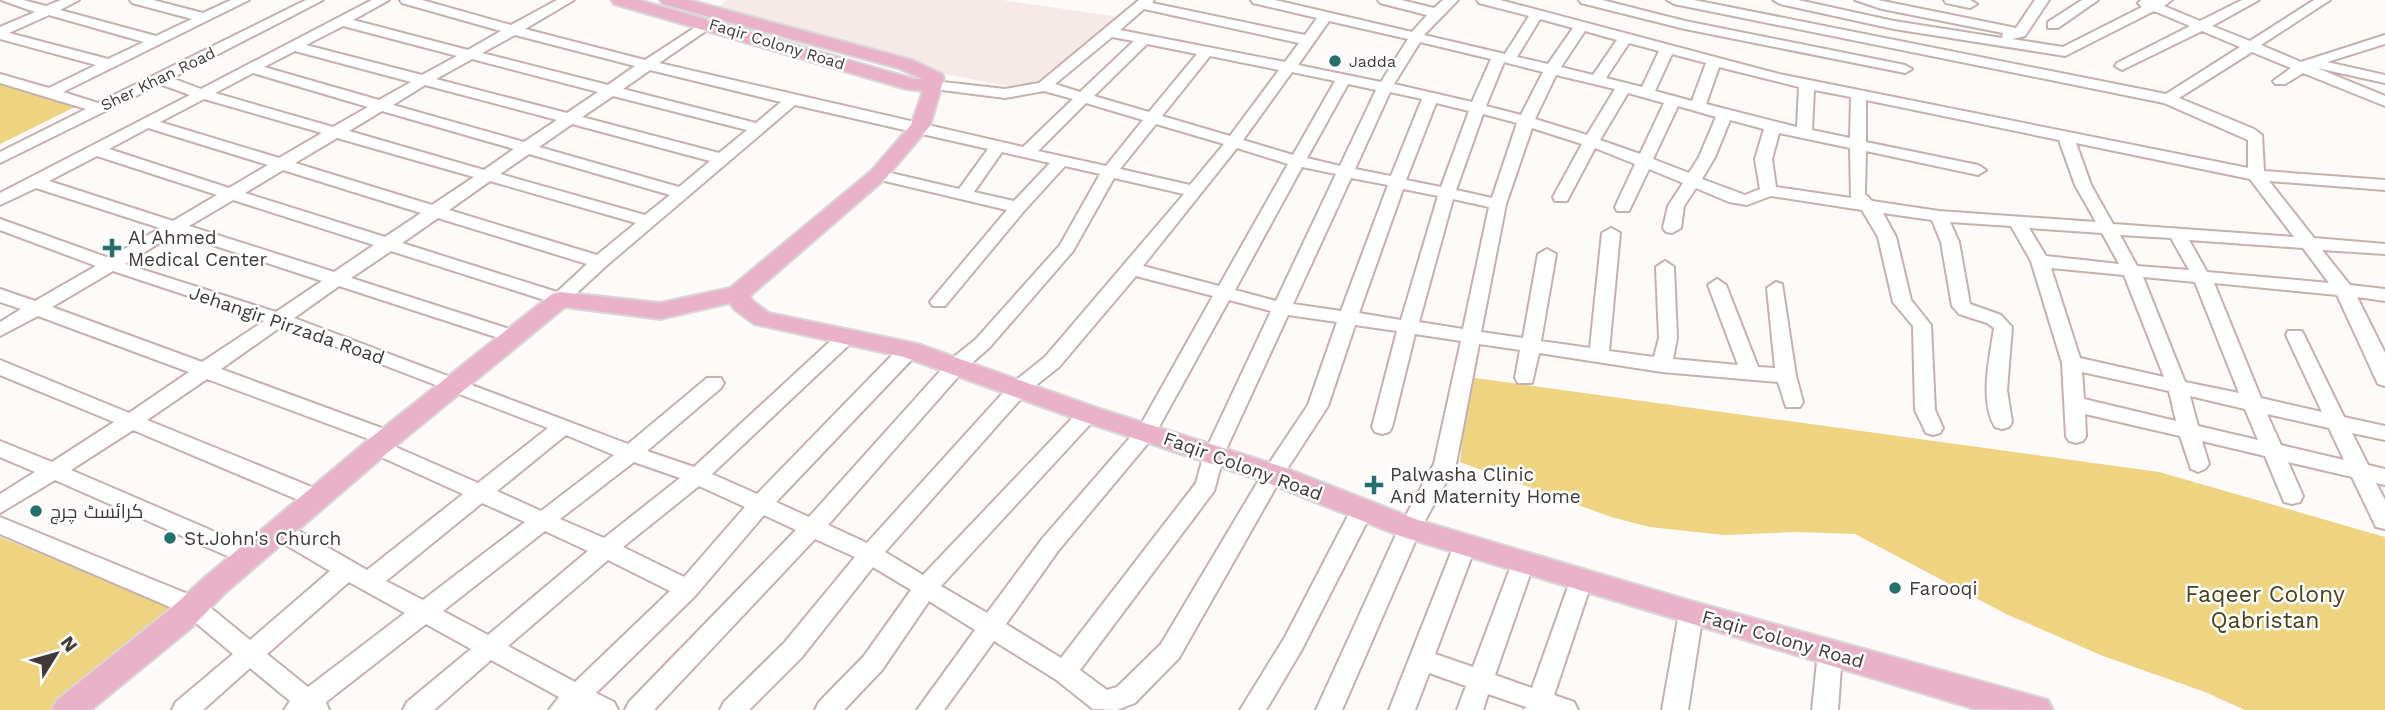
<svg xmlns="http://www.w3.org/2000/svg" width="2385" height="710" font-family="'Work Sans',Cairo,sans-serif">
<rect width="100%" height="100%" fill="#fffafa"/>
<path fill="#f6eae9" d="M728,0h274l125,18 -94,73 -109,-21 -212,-59z"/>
<path fill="#eed480" d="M0,76l85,26 -85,42z
M1468,377l691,95 226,65v173h-140l-40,-18 -102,-36 -97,-42 -151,-80 -60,-2 -71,3 -74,-8 -39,-10 -151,-55z
M0,537l182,75 -122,98h-60z"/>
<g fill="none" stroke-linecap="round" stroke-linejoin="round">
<g stroke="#c5b0ad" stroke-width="4">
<path id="minor" d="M1,0h22l23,6 15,-6h18l-19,10 96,26 36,-17 -60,-16 -2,-3h23l50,13 28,-13h18l-186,92 35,11 208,-103h17l-151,78 29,11 171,-89h17l-36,20 115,30 33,-19 -99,-28 -2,-3h22l89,25 46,-25h17l-49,29 120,31 63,-41 7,4 -2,3 -54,37 364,84 50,-48 -29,-8 -39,7 -71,-9 -7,-4 7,-4 71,8 34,-6 100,-83h15l-2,3 153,32 12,-17 -64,-15 -2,-3h24l137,32 15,-17 -47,-12 -2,-3h23l33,8 9,-8h15l-34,35 81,19 24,-38 -50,-13 -2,-3h23l279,74 469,94v-28l-84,-37 -490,-99 -7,-4h27l472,94 74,-47 -38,-16 -80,39 -7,-4 2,-3 73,-37 -36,-15 -89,45 -171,-27 -114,-25 -7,-4h25l96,21 108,17 1,-5 -121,-24 -27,-9h23l138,28 19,-28h14l-24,36 -13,3 51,8 79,-40 -4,-4 3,-3h31l-8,6 36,15 42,-21h17l-47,26 38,15 64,-41h16l-69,45 40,17 84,-27v9l-58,18 58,13v8l-68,-15 68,28v10l-82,-33 -18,11h-10l-2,-3 18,-13 -39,-16 -73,46 75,31 8,6 2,36 121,9v10l-116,-9 45,57 71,6v10l-63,-4 28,35 35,4v12l-28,-4 28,56v33l-7,-2 -41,-89 -123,-12 47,115 61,14 -36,-77 2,-4h14l2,4 40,82 41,9v14l-33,-7 16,32 17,4v16l-9,-2 9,17v29l-9,-2 -24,-50 -64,-15 15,34 -3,6 -8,2 -8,-2 -19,-46 -63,-15 7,23 -4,5 -7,3 -7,-3 -11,-33 -95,-22 1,22 -3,5 -7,2 -7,-2 -3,-5 -4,-73 -31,-102 -20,-35 -61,-4 9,20 11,62 31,11 11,12 -5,63 5,32 -3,5 -7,2 -7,-2c-16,-27 -5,-70 -1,-99l-7,-5 -28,-9 -7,-8 -11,-64 -9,-22 -49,-7 13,24 15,63 20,25 4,85 8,18 -3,5 -7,2 -7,-2 -11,-23 -2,-84 -20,-24 -15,-65 -16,-27 -91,-14 -24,9 -18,-3 -33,-14 -12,18 -3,22 -9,5 -6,-1 -3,-4 5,-22 15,-23 -34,-14 -20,42h-12l-2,-4 20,-43 -40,-16 -28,53h-12l-2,-4 29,-53 -50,-16 -26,76 -25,128 42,6 15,-84 9,-5 9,5 -15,87 49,7 12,-115 9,-5 9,5 -11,118 45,6 5,-19 -3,-71 9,-6 9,6 3,71 -4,21 65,6 -30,-80 9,-6 9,6 32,82 17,1 -8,-80 9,-6 6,2 14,92 7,26 -3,5h-14l-8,-25 -116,-10 -123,-19 -7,30h-14l-3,-5 5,-28 -41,-6 -23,120 -35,64 -79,182h-26l83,-182 35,-64 27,-123 -46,-7 -23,93 -3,5 -7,2 -7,-2 -3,-5 25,-96 -42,-6 -27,81 -48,74 -101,178 -44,45 -18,7 -24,-1 -38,-30 -61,-38 -50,69h-27l58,-80 -46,-29 -47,69 -38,40h-29l4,-8 45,-46 47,-66 -38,-23 -71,90 -53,53h-29l4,-8 60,-59 71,-86 -40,-18 -161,171h-29l4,-8 167,-172 -32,-15 -69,81 -99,97 18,9 4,8h-69l10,-13 -68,-37 -57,50h-31l4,-8 64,-53 -45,-25 -100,78 3,8h-45l6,-9 -40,-33 -47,42h-31l4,-8 57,-48 -49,-41 -184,-79v-17l200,82 50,41 80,-69 -59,-35 -3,-6 3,-6 8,-3 8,3 80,46 96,-76 -93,-42 -3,-5 7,-6 -167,-62 -60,41 177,72 3,6 -3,6 -8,2 -8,-2 -175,-74 -62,40 186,80 3,6 -3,6 -8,3 -8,-3 -186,-82 -55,33v-19l35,-22 -35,-15v-16l52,21 62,-40 -114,-47v-15l129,53 60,-41 -151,-56 -38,20v-14l21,-13 -21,-7v-13l35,12 61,-35 -96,-36v-11l109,39 51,-30 -124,-40 -36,17v-12l190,-98 -30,-11 -160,79v-11l86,-43 -86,-26v-9l49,14 47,-23 -96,-26v-12l35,-15zM1144,9l155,34 -14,19 -165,-32zM49,15l95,27 -36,17 -99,-26zM1540,19l33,9 -25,36 -31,-7zM1329,21l79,18 -27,43 -83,-17zM343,26l114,30 -35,19 -116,-30zM1585,31l32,9 -24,35 -32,-8zM515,35l120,31 -27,19 -126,-32zM1112,37l22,4 -54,51 -25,-8zM1420,42l71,17 -19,43 -78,-18zM1629,43l30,8 -17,36 -36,-9zM1147,44l50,10 -48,58 -55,-16zM295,51l116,31 -32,18 -115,-33zM1672,54l34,9 -14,38 -37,-10zM1210,56l69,14 -49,66 -68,-20zM472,59l126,33 -31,21 -131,-34zM1504,62l39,10 -22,43 -35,-9zM1719,67l80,20 -2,40 -91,-23zM650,70l131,32 -25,21 -133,-34zM1292,72l43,9 -42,74 -50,-15zM253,73l115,34 -35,20 -118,-34zM1556,75l59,14 -28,46 -52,-16zM1348,84l28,6 -36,76 -33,-8zM425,85l132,35 -33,22 -131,-37zM1814,90l37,7 -1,41 -38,-8zM1390,92l32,7 -31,77 -36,-7zM1628,93l36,10 -24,51 -40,-14zM613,96l134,34 -28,23 -137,-36zM204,99l118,34 -43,25 -119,-36zM1866,100l193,40 16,45 21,37 -157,-11 -67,-10 -7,-7 1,-43 112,24 8,-5 -8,-5 -112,-23zM1086,103l57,17 -37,46 -68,-15zM1436,103l33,8 -28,76 -35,-7zM795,105l193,44 -29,40 -81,-19 -8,5 2,3 135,32 -74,88 -3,4 3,4h12l79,-95 41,-45 35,8 -40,71 -84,94 -26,21 -141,157 -33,-15 140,-147 3,-5 -3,-5h-14l-145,149 -45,-20 141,-133 2,-4 -2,-4h-14l-145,134 -47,-16 74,-63 3,-5 -3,-5h-14l-79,66 -334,-126 45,-32 169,55h14l2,-4 -2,-4 -171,-55 40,-27 163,52h12l40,-37zM1678,106l38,11 -17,40 -10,16 -36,-14zM382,111l132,38 -30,21 -135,-39zM1483,114l34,9 -25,75 -36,-8zM1730,120l34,9 -9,30 5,30 -15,6 -43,-16 13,-22zM572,124l138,37 -31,26 -140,-40zM1156,124l68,20 -34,41 -70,-16zM148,128l120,37 -39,23 -120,-39zM1779,133l71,15 1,50 -75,-11 -4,-28zM337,138l137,39 -42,28 -137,-42zM2076,143l174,36 44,58 -181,-13 -22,-39zM1237,148l51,16 -69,122 -76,-20zM1002,152l48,11 -36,38 -40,-9zM529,154l141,41 -25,20 -145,-41zM97,156l120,39 -44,26 -124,-40zM1302,167l34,7 -60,127 -41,-11zM283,170l138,43 -36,24 -140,-44zM1114,178l70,16 -139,163 -34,27 -144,159 -39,-18 136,-155 26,-23 83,-96zM1351,178l37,7 -47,126 -48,-7zM490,181l146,42 -39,32 -148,-45zM1403,189l35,7 -37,124 -42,-7zM1453,199l36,8 -26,122 -44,-7zM233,200l141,45 -40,27 -145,-46zM438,218l149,46 -30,28 -155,-49zM2029,228l73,5 17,31 -73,-8zM176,233l146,48 -46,31 -151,-48zM2120,235l51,3 18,32 -52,-4zM2189,240l114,8 26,35 -122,-11zM2051,268l73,7 40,102 -84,-19zM113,271l151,50 -62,41 -150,-55zM1136,276l77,20 -73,130 -98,113 -55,74 -46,-27 154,-167 3,-5 -3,-5h-14l-158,166 -38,-23 140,-158 34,-27zM2143,277l52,5 44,111 -54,-11zM1229,300l42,11 -67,143 -8,29 -135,175 -55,-34 52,-73 96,-115zM1288,315l49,7 -29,83 -42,63 -105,176 -44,43 -10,3 -27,-20 134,-179 10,-37zM282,326l266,102 -70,55 -87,-38 7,-7 -3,-5 -174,-64zM2082,372l87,19 7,30 -92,-22zM2190,396l55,13 13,31 -60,-14zM2267,414l62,14 15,32 -63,-15zM566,435l48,20 -73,56 -44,-20zM634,462l46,16 -76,60 -44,-19zM699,486l46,21 -61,70 -61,-30zM482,503l43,19 -102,78 -37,-19zM545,531l43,20 -100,84 -45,-24zM608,560l62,31 -95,91 -67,-36zM349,582l56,31 -97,74 -41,-33z
M1579,0h23l83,21 220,44 7,4 -7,4 -220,-44 -104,-26z
M1944,0h26l7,4 -7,4 -24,-5z
M2082,0h16l-40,28h-10v-6z
M1362,502l8,2 3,6 -72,141 -35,59h-26l45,-73 69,-133z
M1465,536l8,3 3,6 -41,109 38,13 39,-104 3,-6 8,-3 8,3 3,6 -39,112 37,13 38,-107 3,-6 8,-3 8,3 3,6 -38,114 20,7 4,8h-54l2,-3 -38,-13 -5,16h-26l9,-24 -37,-13 -14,37h-26l65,-165 3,-6z
M1691,603l8,3 4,7 -15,97h-26l17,-97 4,-7z
M1830,642l9,3 3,7 -4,58h-26l6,-58 3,-7z"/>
</g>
<g stroke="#d9d7d7" stroke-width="4">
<path id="major" d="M611,0h28l275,79h9l-25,-11 -235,-64 -3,-4h29l223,60 30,14 2,4 -14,48 -45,53 -135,117 3,5 16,12 149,31 179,64 186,59 135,53 273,81 357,99 5,10 -78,-1 -575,-173 -137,-55 -184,-61 -175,-63 -150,-33 -19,-14 -5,-7 -70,16 -95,-12 -179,147 -162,140 -34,35 -99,81h-39l5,-10 111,-89 36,-33 164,-138 184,-146 8,-2 100,11 70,-15 141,-117 40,-46 12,-34 -17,-2 -292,-85z"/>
</g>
<use href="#minor" fill="#fff" fill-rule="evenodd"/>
<use href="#major" fill="#eab2c9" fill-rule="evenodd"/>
</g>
<g fill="#25706c" stroke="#fff" stroke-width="2.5">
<circle cx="1335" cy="61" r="7"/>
<path d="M108.5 237.5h7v7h7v7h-7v7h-7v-7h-7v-7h7z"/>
<path d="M1370.5 474.5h7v7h7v7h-7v7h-7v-7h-7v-7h7z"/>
<circle cx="36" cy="511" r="7"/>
<circle cx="170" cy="538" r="7"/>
<circle cx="1895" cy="588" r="7"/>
</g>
<g text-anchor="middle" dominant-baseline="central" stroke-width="5" stroke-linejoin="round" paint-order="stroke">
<g font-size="16" fill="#413937" stroke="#fff">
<text transform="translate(777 44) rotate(17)">Faqir Colony Road</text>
<text transform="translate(158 79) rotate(-26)">Sher Khan Road</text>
</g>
<g font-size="16" fill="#413937" stroke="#fff" text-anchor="start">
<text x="1349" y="61">Jadda</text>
</g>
<g font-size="19" fill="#413937" stroke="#fff" text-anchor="start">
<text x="128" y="237">Al Ahmed<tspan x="128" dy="22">Medical Center</tspan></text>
<text x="1390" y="474">Palwasha Clinic<tspan x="1390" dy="22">And Maternity Home</tspan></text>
<text x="50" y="511">کرائسٹ چرچ</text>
<text x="184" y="538">St.John's Church</text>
<text x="1909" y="588">Farooqi</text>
</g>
<g font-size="19" fill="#413937" stroke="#fff">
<text transform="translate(287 325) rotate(19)">Jehangir Pirzada Road</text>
<text transform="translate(1243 466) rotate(20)">Faqir Colony Road</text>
<text transform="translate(1783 639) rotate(16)">Faqir Colony Road</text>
</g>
<g font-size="23" fill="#4c411b" stroke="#fff">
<text x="2265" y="594">Faqeer Colony<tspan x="2265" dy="26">Qabristan</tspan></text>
</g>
</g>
<g transform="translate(56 654) rotate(53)" stroke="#ffffff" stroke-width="5" paint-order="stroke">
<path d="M0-5L12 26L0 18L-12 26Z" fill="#413937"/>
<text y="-10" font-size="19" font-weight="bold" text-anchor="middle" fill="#413937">N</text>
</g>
</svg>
